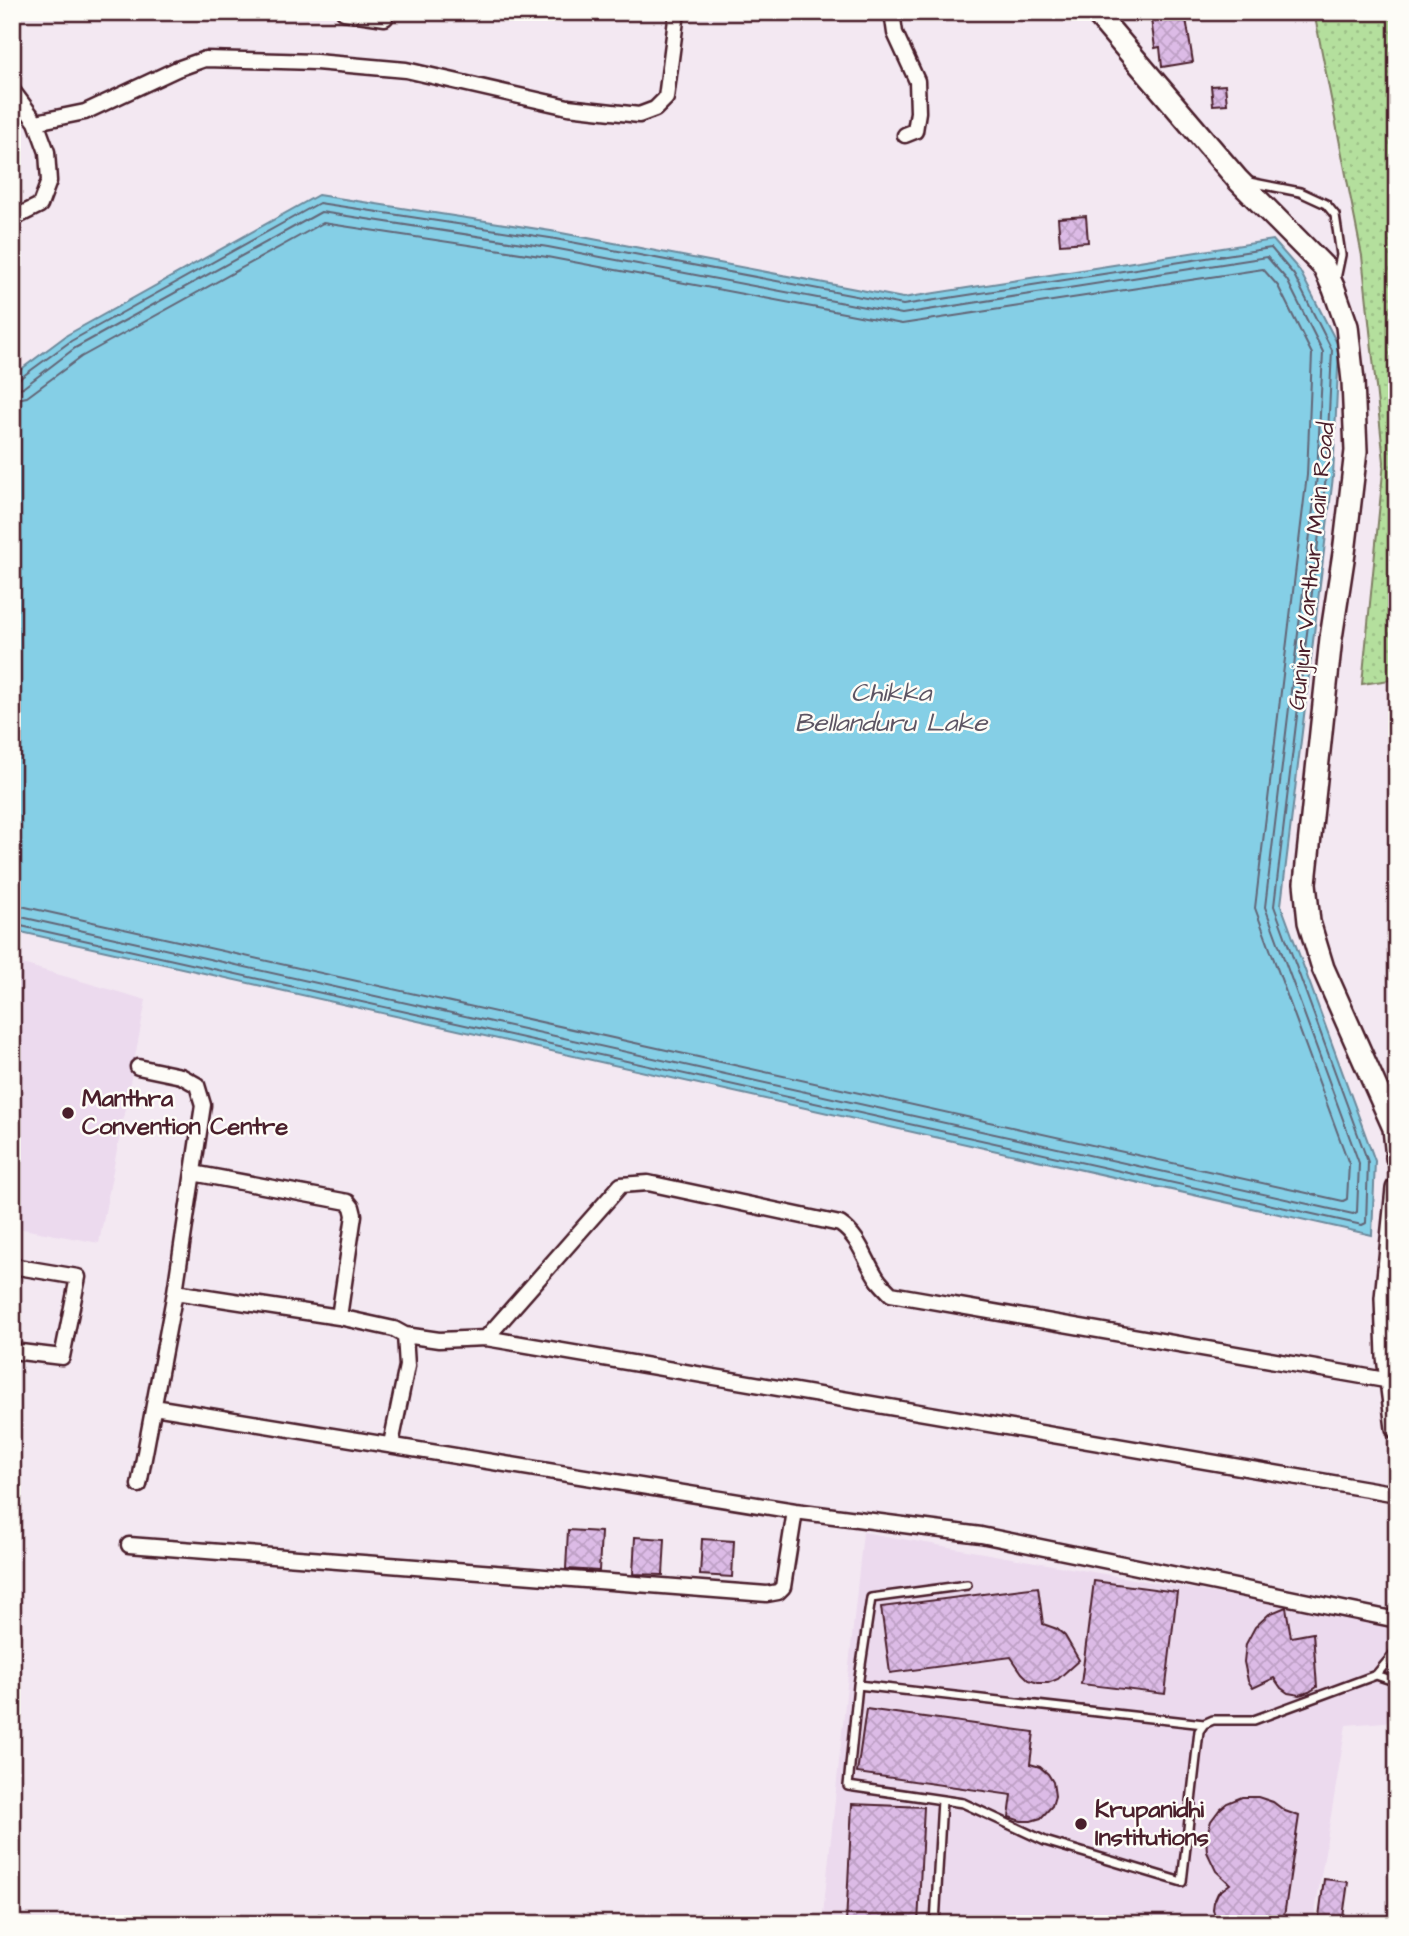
<svg xmlns="http://www.w3.org/2000/svg" width="1409" height="1936" font-family="'Architects Daughter',sans-serif">
<defs>
<pattern id="grass-dots" width="8" height="8" patternUnits="userSpaceOnUse" patternTransform="scale(1.75)"><rect width="8" height="8" fill="#b4df9d"/><path d="M2 2h.1M6 6h.1" fill="none" stroke="#9cbf87" stroke-width="1.8" stroke-linecap="round"/></pattern>
<pattern id="forest-crowns" width="20" height="18" patternUnits="userSpaceOnUse" patternTransform="scale(1.75)"><rect width="20" height="18" fill="#b4df9d"/><path d="M2 6a3 3 0 1 1 6 0M12 15a3 3 0 1 1 6 0" fill="none" stroke="#9cbf87"/></pattern>
<pattern id="building-cross-hatch" width="8" height="8" patternUnits="userSpaceOnUse" patternTransform="scale(1.75)"><rect width="8" height="8" fill="#dcbbe6"/><path d="M0 0l8 8M0 8l8-8" fill="none" stroke="#bea0c5"/></pattern>
</defs>
<rect width="100%" height="100%" fill="#f3e8f2"/>
<filter id="ink" filterUnits="userSpaceOnUse"><feTurbulence type="fractalNoise" baseFrequency=".0143" numOctaves="2"/><feDisplacementMap in="SourceGraphic" scale="14" xChannelSelector="R" yChannelSelector="G"/><feConvolveMatrix kernelMatrix="1 2 1 2 8 2 1 2 1" color-interpolation-filters="sRGB"/></filter>
<g filter="url(#ink)">
<path fill="#ecdaee" d="M12,961l134,39 -47,243 -87,-16z
M863,1532l534,93v96l-51,4 -33,199h-491z"/>
<path fill="url(#grass-dots)" stroke="#7f7f64" stroke-width="2" d="M1314,12h83v667l-35,5 22,-222 -22,-206z"/>
<path fill="url(#forest-crowns)" stroke="#7f7f64" stroke-width="2" d="M319,1914l59,10h-61z"/>
<path fill="#85cfe6" stroke="#6d899b" stroke-width="2" d="M318,195l233,36 352,67 370,-58 27,31 39,76 -6,130 -52,428 94,256 -3,74 -1360,-305v-554l55,-41z"/>
<g fill="none" stroke-linecap="round" stroke-linejoin="round">
<path stroke="#626576" stroke-width="2" d="M12,381l7,-2 52,-38 248,-138 231,35 353,67 368,-57 23,27 38,75 -6,126 -52,430 94,256 -2,61 -4,2 -1350,-301
M12,389l12,-2 51,-39 246,-136 227,35 354,67 365,-57 20,23 36,72 -6,124 -52,431 94,256 -2,49 -4,2 -1341,-299
M12,400l15,-3 54,-40 242,-134 224,34 355,67 361,-55 15,17 34,68 -5,121 -52,433 94,256 -2,35 -4,2 -1331,-297"/>
</g>
<path fill="url(#building-cross-hatch)" stroke="#4a1f2b" stroke-width="2" d="M1150,12h35l8,50 -31,5 -2,-20 -5,1z
M1225,85l2,19 -14,1 -2,-19z
M1086,216l2,26 -28,2 -2,-26z
M568,1530l33,2 -2,39 -33,-2z
M635,1537l30,2 -2,36 -30,-1z
M702,1539l32,2 -2,36 -32,-2z
M1094,1581l83,11 -12,102 -84,-10z
M1038,1587l5,37 14,5 8,7 14,24 -21,19 -10,4h-10l-9,-3 -7,-7 -11,-16 -121,16 -9,-66z
M1286,1607l5,30 22,-4 4,54 -8,5 -9,3 -12,-2 -7,-5 -7,-10 -21,10 -5,-7 -4,-19 2,-18 9,-17 14,-13z
M866,1709l168,23 -4,32 10,3 8,7 5,8 2,14 -3,10 -11,12 -10,3h-10l-12,-4 3,-22 -155,-22z
M1242,1797h16l15,5 12,9 14,5 -16,107 -33,-6 -5,7h-24l-6,-7 -2,-8 1,-7 4,-9 12,-9 -14,-13 -9,-19 -1,-15 5,-16 9,-12 7,-6z
M852,1804l72,3 -6,117h-72z
M1324,1879l24,3 -6,42h-24z"/>
<g fill="none" stroke-linecap="round" stroke-linejoin="round">
<g stroke="#4a1f2b" stroke-width="12">
<path id="service" d="M1249,182l51,10 26,12 9,11 6,40 -5,24
M1376,1675l21,7
M858,1685l13,-87 96,-13
M1204,1724l-346,-39 -10,101 115,17 82,38 137,41 17,-151 5,-7 9,-4h41l122,-45 21,-25
M935,1924l7,-124"/>
</g>
<g stroke="#4a1f2b" stroke-width="19">
<path id="minor" d="M344,12l41,6
M892,12l3,21 22,48 1,31 -3,19 -10,4
M12,90l24,32 11,30 2,29 -9,24 -28,14
M36,122l49,-10 92,-43 28,-10 111,3 90,8 162,37 71,8 16,-6 11,-11 11,-86
M138,1067l43,9 16,9 6,20 -28,187 -36,193
M193,1173l155,29 4,5 2,8 -15,102
M12,1266l66,11 -16,80 -50,-6
M175,1292l164,25 55,12 11,6 34,5 47,-2 911,156
M486,1338l135,-153 27,-2 192,41c21,14 25,38 39,57 4,5 8,9 12,13l500,87
M154,1407l641,104 186,24 416,85
M391,1444l16,-78 -2,-31
M129,1545l638,49 11,-2 5,-5 12,-76"/>
</g>
<g stroke="#4a1f2b" stroke-width="26">
<path id="secondary" d="M1095,12l143,168 86,87 10,22 13,37 6,55 3,70 -12,102 -13,85 -26,245 4,39 14,46 71,160 3,30
M1397,1189l-11,109 2,59 9,71"/>
</g>
<use href="#service" stroke="#fdfcf7" stroke-width="7"/>
<use href="#minor" stroke="#fdfcf7" stroke-width="14"/>
<use href="#secondary" stroke="#fdfcf7" stroke-width="21"/>
</g>
</g>
<g fill="#4a1f2b" stroke="#fdfcf7" stroke-width="2.5">
<circle cx="68" cy="1113" r="7"/>
<circle cx="1081" cy="1824" r="7"/>
</g>
<g text-anchor="middle" dominant-baseline="central" stroke-width="5" stroke-linejoin="round" paint-order="stroke">
<g font-size="24" fill="#4a1f2b" stroke="#fdfcf7">
<text transform="translate(1312 566) rotate(-84)">Gunjur Varthur Main Road</text>
</g>
<g font-size="24" font-weight="bold" fill="#4a1f2b" stroke="#fdfcf7" text-anchor="start">
<text x="82" y="1099">Manthra<tspan x="82" dy="28">Convention Centre</tspan></text>
<text x="1095" y="1810">Krupanidhi<tspan x="1095" dy="28">Institutions</tspan></text>
</g>
<g font-size="26" font-style="italic" fill="#5c5463" stroke="#fdfcf7">
<text x="891" y="693">Chikka<tspan x="891" dy="30">Bellanduru Lake</tspan></text>
</g>
</g>
<rect width="1409" height="1936" fill="none" stroke="#fdfcf7" stroke-width="42"/>
<rect x="21" y="21" width="1367" height="1894" fill="none" stroke="#4a1f2b" stroke-width="2.5" filter="url(#ink)"/>
</svg>
